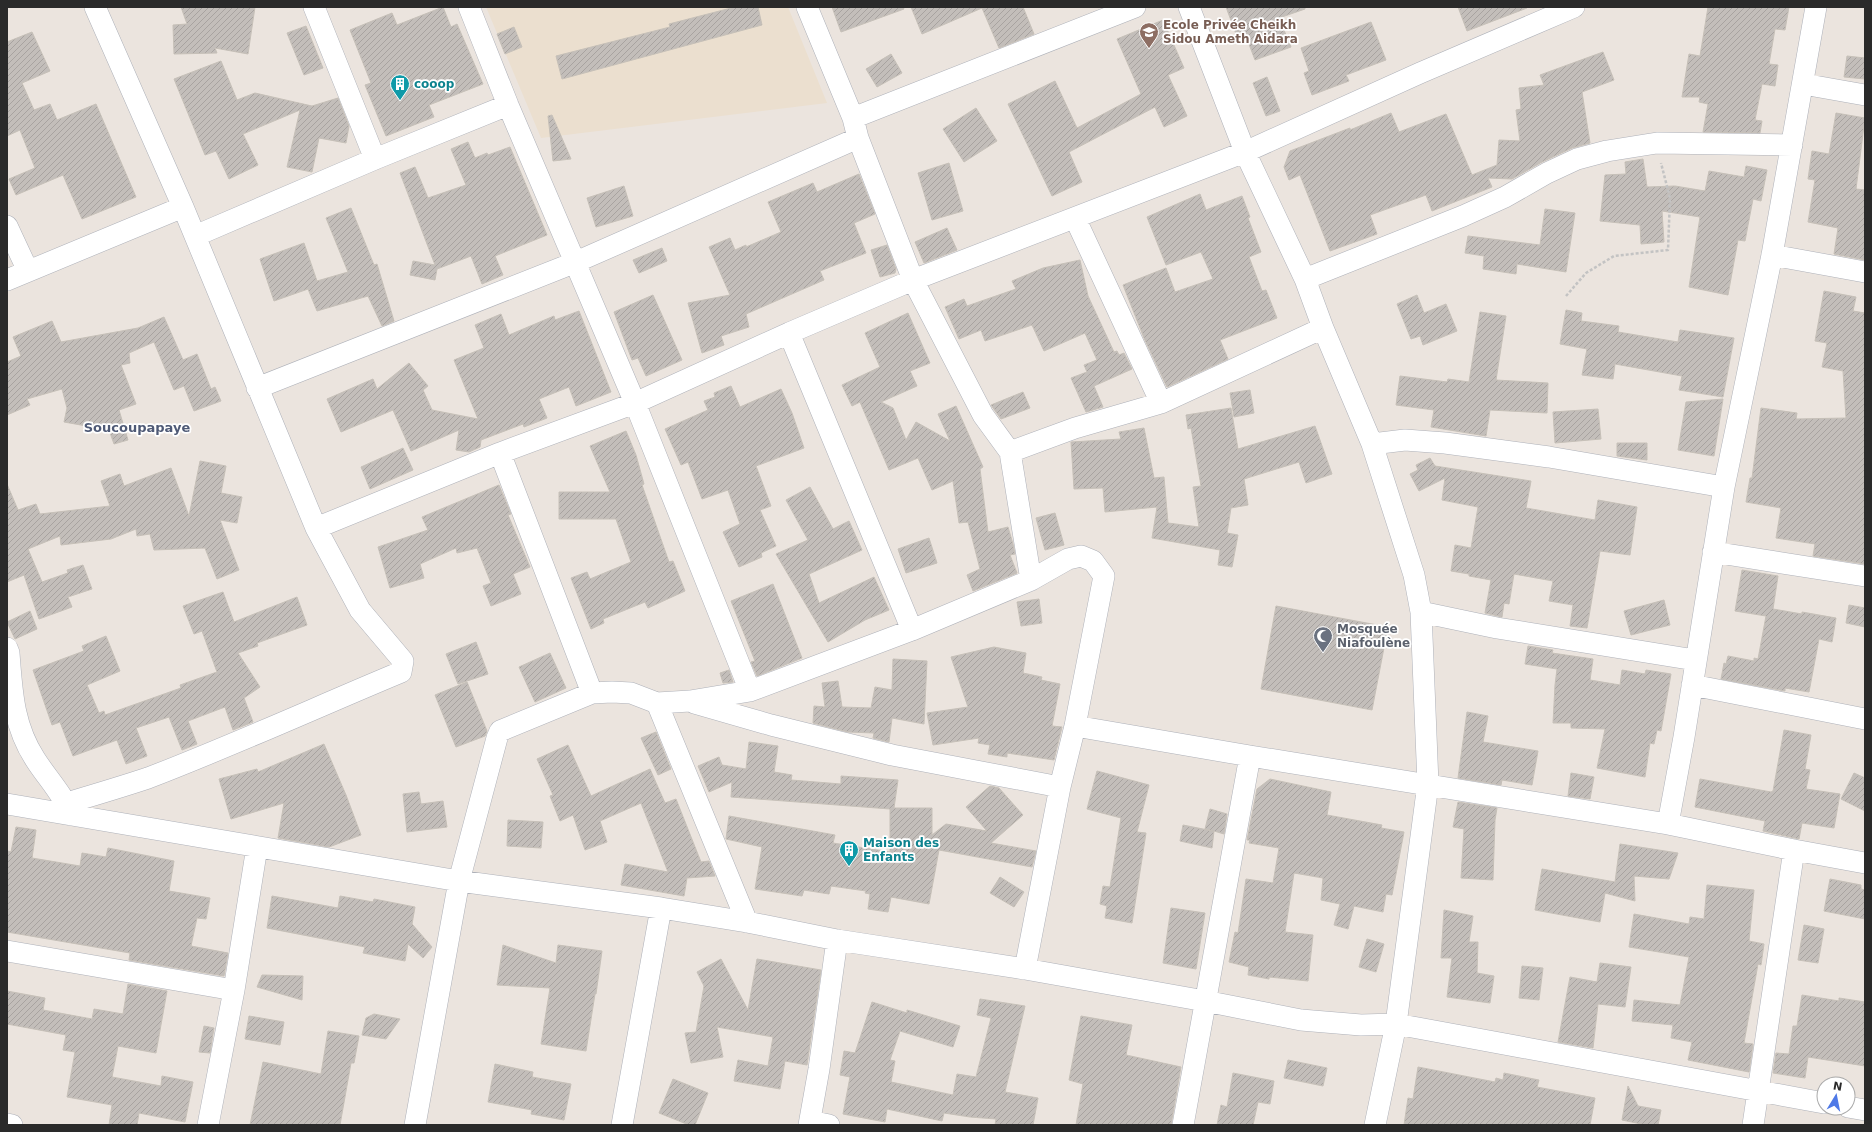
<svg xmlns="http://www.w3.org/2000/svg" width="1872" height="1132" font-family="'DejaVu Sans',sans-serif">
<defs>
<pattern id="building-hatch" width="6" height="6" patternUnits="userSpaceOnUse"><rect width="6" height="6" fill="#c3beba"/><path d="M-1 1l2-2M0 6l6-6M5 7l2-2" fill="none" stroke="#a8a3a0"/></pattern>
</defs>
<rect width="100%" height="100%" fill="#ebe4de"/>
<path fill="#ebdfcf" d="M486,7h302l39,96 -286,35z"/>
<path fill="url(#building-hatch)" stroke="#c6c0b8" d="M181,7h74l-7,47 -33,-6 2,5 -43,1 -1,-29 14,-1z
M443,7l8,20 6,-3 26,60 -54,21 5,12 -48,19 -21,-51 6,-2 -21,-53 42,-17 5,12z
M735,7h23l4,18 -200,54 -6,-23 114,-29 -1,-3z
M832,7h71l1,2 -63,23z
M911,7h112l11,27 -35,14 -17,-40 -60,26z
M1226,7h79v2l-26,9 12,29 -36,13 -11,-29 -8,3z
M1458,7h69v1l-60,23z
M1708,7h81l-4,23 -10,-1 -6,35 9,1 -3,21 -13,-2 -7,36 7,1 -2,12 -57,-1 5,-28 -9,-2 1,-5h-18l7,-43 11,2z
M1163,20l21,48 -16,7 19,41 -23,11 -9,-20 -86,45 13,30 -30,14 -44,-92 47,-23 22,47 64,-34 -24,-55z
M1371,22l15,38 -40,15 3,6 -37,14 -8,-22 5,-2 -8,-23z
M306,26l17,42 -19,7 -17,-42z
M514,27l8,20 -17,7 -8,-20z
M32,32l18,39 -28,12 12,27 16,-6 7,16 39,-16 40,93 -54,22 -19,-44 -47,20 -7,-16 26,-11 -15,-38 -13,6v-94z
M1603,52l11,28 -32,12 8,51 -18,5 -30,14 -30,17 -24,-1 4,9 -60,24 -6,-16 -56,20 7,19 -47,17 -30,-76 -11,5 -5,-13 6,-16 60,-23v2l41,-17 8,19 47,-18 26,61 25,-10 2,-25 21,1 -4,-31 5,-1 -2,-21 25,-3 -4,-10z
M891,54l11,19 -25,14 -11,-18z
M1847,56l18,2v21l-21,-2z
M221,61l16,39 18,-7 57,13 26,-8 11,28 -3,17 -27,-5 -7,34 -25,-5 13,-57 -57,24 15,31 -29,14 -13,-28 -11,4 -31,-76z
M1267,77l13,34 -14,5 -13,-33z
M976,108l21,33 -33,21 -21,-33z
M1836,113l29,5 -9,71 9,1v70l-31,-6 4,-26 -30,-6 7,-42 -7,-1 4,-28 17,3z
M552,115l19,44 -18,2 -5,-45z
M468,142l7,16 12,-5 1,2 22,-8 37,88 -52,21 8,19 -21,9 -11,-28 -34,13 -2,11 -25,-5 3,-14 22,4 -35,-92 15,-6 13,31 38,-13 -15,-36z
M1643,159l4,28 28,-1 30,5 4,-20 35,6 2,-11 21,4 -6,31 -8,-2 -8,42 -7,-1 -10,55 -39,-8 11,-70 -38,-6 2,31 -23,2 -1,-19 -40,-4 5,-46 21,-1 -1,-12z
M949,163l14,48 -31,9 -14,-47z
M859,174l16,40 -21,9 12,30 -46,18 4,9 -78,34 3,13 -28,9 3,9 -22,8 -14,-50 42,-8 -21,-48 21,-9 5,12 11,-5v2l35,-15 -13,-30 45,-19 4,9z
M624,186l9,30 -37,11 -9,-29z
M1200,194l6,16 36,-14 8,21 -2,1 13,34 -12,5 13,34 4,-1 11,28 -57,22 8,19 -61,28 -23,-49 -21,-53 43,-17 9,24 38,-13 -12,-27 -35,13 -19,-48z
M351,208l23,57 3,-1 17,57 -12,5 -14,-30 -51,15 -9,-22 -34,12 -14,-42 44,-16 13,38 31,-9 -22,-54z
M1545,209l30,4 -9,59 -49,-8 -1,10 -33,-5 1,-13 -19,-3 3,-17 72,9z
M947,228l10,22 -33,13 -9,-21z
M887,245l9,24 -1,4 -15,4 -9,-27z
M662,248l5,13 -28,12 -6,-13z
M1080,260l8,36 26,56 3,-1 2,4 5,-2 8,16 -38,17 9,21 -17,5 -15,-34 16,-6 -3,-7 13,-5 -12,-27 -41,18 -12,-26 -47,16 -4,-11 -22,9 -14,-32 19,-8 3,7 49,-17 -4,-8 31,-13z
M1824,291l32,6 -3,14 12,2v251l-52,-8 2,-12 -39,-6 5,-30 -35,-6 4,-24h2l9,-70 36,5 -1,6 50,-1 -3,-47 -21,-4 5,-24 -12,-2z
M653,295l29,65 -36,16 -8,-18 -6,2 -18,-48z
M1417,295l7,18 22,-9 11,27 -34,14 -3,-9 -9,3 -14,-35z
M1566,310l16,3 -1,8 38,5 -1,6 60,10 2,-12 54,8 -11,59 -44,-7 3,-14 -67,-12 -2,15 -31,-4 5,-26 -27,-5z
M579,311l32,81 -35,14 -7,-19 -30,12 8,19 -23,9 -1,-3 -42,16 -1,7 -11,5 -13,-2 3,-20 -48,21 -18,-41 -52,22 -14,-33 46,-20 4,10 32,-26 19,23 -5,4 9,20 46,9 -24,-59 30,-12 -9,-23 26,-11 8,21 45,-19 1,4z
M1480,312l26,4 -10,64 52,3 -1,30 -57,-3 -4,26 -55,-9 3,-17 -38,-5 4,-29 47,6 1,-3 21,3z
M908,313l22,50 -20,8 7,15 -36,16 12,6 13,32 10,-18 34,19 -12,-27 18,-8 27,61 -3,2 8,63 20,-5 5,17 2,10 -5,1 7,18 -44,18 -6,-16 13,-6 -12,-47 -9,1 -6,-42 -21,9 -14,-32 -29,12 -29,-68 -8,4 -10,-21 38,-18 -15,-34z
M164,317l19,43 14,-6 14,35 4,-2 6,14 -27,10 -10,-25 -10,4 -20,-48 -25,11 1,10 -9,2 15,39 -17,6 9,30 -14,4 -5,-14 -45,-8 3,-14 -5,-19 -35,10 3,6 -23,10v-53l14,-6 -8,-19 39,-16 9,21 77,-14z
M731,386l9,21 41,-18 11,24 12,35 -48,18 15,40 -11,4 16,36 -15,7 1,4 -23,10 -16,-35 17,-8 -12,-34 -26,9 -14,-37 -7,3 -16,-36 43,-19 -4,-9 11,-4 -1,-4z
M1250,390l4,23 -20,4 -4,-24z
M1023,392l7,16 -29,11 -10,-14z
M1723,399l-9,57 -36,-6 8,-48z
M1231,408l7,41 77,-23 17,48 -26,9 -7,-21 -55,17 4,26 -17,3 -4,25 11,2 -6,32 -14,-2 2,-15 -68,-12 5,-31 -52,5 -2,-24 -29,1 -3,-47 50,-3 -2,-7 25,-4 10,50 10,-1 4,46 31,4 -6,-40 8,-1 -10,-58 -3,1 -2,-14z
M1598,409l3,30 -46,4 -2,-31z
M626,431l10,24 8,29 -2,1 27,77 4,-1 12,30 -37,17 -3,-6 -42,17 1,4 -13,6 -20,-51 16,-6 3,7 41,-17 -15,-43h-57v-27h51l-20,-46z
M1617,443h30v17l-30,-4z
M403,448l10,22 -43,19 -9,-22z
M1430,458l5,8 96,15 -5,27 69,12 3,-20 39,7 -7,48 -30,-4 -13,77 -17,-2 3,-21 -24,-4 4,-20 -39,-7 -5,30 -5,-1 -2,14 -17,-4 6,-33 -22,-4v-2l-18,-3 4,-26 16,3 7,-41 -36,-7 3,-22 -26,13 -9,-17 8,-4 -2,-5z
M200,461l26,5 -5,27 21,4 -5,26 -17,-3 19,50 -22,9 -12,-31 -51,2 -4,-16 -13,2 -1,-7 -25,10 -50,6 -1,-9 -32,13 14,33 26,-9 -1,-3 16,-5 9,24 -24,8 4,10 -33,12 -15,-44 -17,7v-98l11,26 18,-6 4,10 70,-8 -9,-25 19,-7 4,12 47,-18 18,48z
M499,485l12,29 -3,1 22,52 -17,7 8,20 -30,12 -8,-20 8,-3 -14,-35 -20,5 -1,-5 -36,16 4,14 -34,10 -12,-41 50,-17 -6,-13z
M810,487l23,42 16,-8 13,29 -53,24 10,29 55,-26 15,33 -24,10 -37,22 -52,-88 32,-14 -22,-40z
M1055,513l9,32 -19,5 -9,-32z
M929,538l8,25 -31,10 -8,-24z
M1742,570l36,6 -5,33 29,5v-2l34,6 -4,24 -13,-3 -10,53 -24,-4v3l-64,-12 3,-16 2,1 2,-8 26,5v-3l4,1 8,-43 -31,-5z
M773,584l29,74 -45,18 -6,-14 4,-1 -24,-60z
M223,592l11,30 63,-25 10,28 -50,18 1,3 -20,7 22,34 -16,11 9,24 -20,8 -8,-23 -37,14 9,23 -15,6 -13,-33 -33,11 11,28 -21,8 -9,-24 -44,16 -13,-34 -8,3 -19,-55 51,-19 -2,-5 24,-10 14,35 -33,14 12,28 5,-2 1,4 76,-27 -1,-3 37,-13 -15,-41 -8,3 -11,-28z
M1039,599l3,24 -21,3 -4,-24z
M1664,600l6,25 -39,10 -7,-24z
M1849,605l16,3v19l-19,-4z
M1276,606l112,21 -16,83 -111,-21z
M30,611l7,18 -22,10 -8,-17z
M476,642l12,32 -30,10 -12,-30z
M1528,646l25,4 -1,3 41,6 -3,21 30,5 2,-15 23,4 1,-4 25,4 -10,57 -4,-1 -3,14 -4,-1 -5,34 -48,-9 8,-39 -34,-1v-5h-18l2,-38 2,-16 -32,-5z
M994,647l32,6 -3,20 19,4 -1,3 19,4 -8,42 10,1 -8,33 -47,-7v4l-19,-3 2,-9 -12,-2 1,-5 -46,7 -6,-32 41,-6 -17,-50z
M550,653l16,35 -31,14 -16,-35z
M893,659l34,2 -3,63 -32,-6 -3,24 -16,-4 1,-5 -26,-1 -35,-9 1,-17 11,1 -3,-24 16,-2 4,26 29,1 4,-21 17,3z
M729,670l4,12 -10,1 -3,-10z
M467,682l20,49 -2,5 -29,11 -21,-52z
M1467,712l21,4 -5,26 55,9 -6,34 -30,-5 -1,5 -43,-7z
M1784,730l27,5 -6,34 5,1 -4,19 34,5 -6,34 -32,-5 -3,16 -36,-8 2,-10 -70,-14 5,-28 71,13 2,-1z
M656,732l15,37 -13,6 -17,-37z
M749,742l29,4 -4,26 18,3 -1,5 50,4v-8l57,4 -4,28h38v27l14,-11 41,7 -21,-24 24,-21 9,2 24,27 -32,28 45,8 -4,16 -93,-17 -10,54 -38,-7 -3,15 -20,-3 2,-15 -5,-1 1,-2 -35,-5 -2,8 -25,-4 -2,6 -47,-7 7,-42 -36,-8 3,-23 106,19 -2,8 57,9v-43l-159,-12 1,-15 -23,10 -11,-26 21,-9 3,8 24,4z
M324,744l22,51 15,40 -32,12 -51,-9 6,-35 -53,16 -12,-40 38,-10 1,3z
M568,745l23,51 59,-27 15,34 11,-4 25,63 8,-1 6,15 -28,2 -3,18 -63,-11 4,-21 43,8 -27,-69 -41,18 7,21 -22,8 -12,-35 -13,6 -10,-25 3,-1 -16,-36z
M1097,771l52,14 -12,47 9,1 -14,90 -27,-5 2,-12 -7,-2 3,-18 7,1 11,-69 -34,-9z
M1571,773l23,4 -4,22 -22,-3z
M1854,773l11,5v33l-24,-12z
M1270,779l61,13 -4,23 55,10 -1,3 23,4 -12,63 -6,-1 -3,18 -29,-6 -6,23 -14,-4 6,-21 -19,-4 2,-22 -29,-5 -9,59 28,3 -5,46 -39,-4v2l-21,-4 1,-8 -20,-5 6,-30 3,1 8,-54 27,4 6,-35 -30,-5 1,-3h-3l10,-51z
M419,792l2,12 22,-3 4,26 -40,5 -4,-38z
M1458,802l39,6 -2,12 -2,60 -32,-2 3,-49 -11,-2z
M1210,809l17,5 -3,20 -10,-3 -2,17 -32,-7 3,-16 30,6 -8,-2z
M508,820l35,2 -2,26 -34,-2z
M16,827l20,3 -4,28 48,8 2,-13 24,4 2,-9 66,13 -5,30 41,7 -4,21 -9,-1 -6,28 37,7 -4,23 -95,-16 1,-7 -123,-21v-81l4,1z
M1620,844l58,9 -9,26 -35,-3 1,25 -30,-8 -5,29 -65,-12 7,-41 73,13z
M1000,877l24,15 -10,15 -24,-14z
M1830,879l31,6v4l4,1v29l-41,-8z
M1707,885l47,5 -5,51 15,3 -3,21 -3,-1 -14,79 9,1 -4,28 -61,-12 4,-18 -21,-4 2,-13 -41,-4 2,-21 46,5 9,-48 -60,-10 5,-33 55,10 1,-7 14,2z
M272,896l66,12 2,-12 33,6 1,-3 41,8 -3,17 20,23 -9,11 -15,-14 -3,17 -42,-8 2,-6 -98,-19z
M1171,908l34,5 -9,56 -33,-6z
M1444,910l29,6 -4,26h9l-1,31 17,3 -4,27 -43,-6 5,-39h-11z
M1804,925l20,4 -6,34 -20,-3z
M1367,939l17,5 -8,28 -17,-5z
M503,945l53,18 2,-18 44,6 -6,43h-1l-9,57 -45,-7 9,-56 -53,-3z
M721,959l27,51 9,-51 64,11 -14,95 -22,-4 -5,28 -46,-8 4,-21 30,6 5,-29 -56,-10 6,30 -32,6 -6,-30 11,-1 8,-46 -7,-14z
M1600,963l31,4 -6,40 -27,-3 -5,44 -35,-6 12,-65 27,5z
M1522,966l21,2 -4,32 -20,-2z
M262,975l41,1 -1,24 -45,-13z
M128,984l39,7 -11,62 -38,-7 -6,31 49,9 1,-10 31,6 -8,40 -46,-9 -2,12h-28l3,-20 -45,-8 8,-45 -12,-2 3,-15 -59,-11v-33l38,7 -2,12 49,9 2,-10 29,5z
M1802,995l37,6v-3l26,4v64l-57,-9 -3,21 -32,-5 3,-20 13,1 4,-28h4z
M980,999l45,7 -20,86 33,6 -5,27h-38l1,-6 -26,-2 -26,-4 -2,8 -55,-12 -2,13 -42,-8 7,-37 -10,-2 4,-24 11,2 17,-51 35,11v-3l53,16 -7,21 -53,-16 -10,29 5,1 -4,21 62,13 4,-21 19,3 15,-59 -14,-3z
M374,1014l26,5 -14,20 -24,-4 4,-17z
M249,1016l35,6 -4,23 -35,-6z
M1081,1016l51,9 -6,30 55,12 -10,58h-95l7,-41 -14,-4z
M204,1026l10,2 -4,25 -11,-1z
M328,1031l31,5 -5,27h-3l-11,62h-90l13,-63 58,12z
M1288,1060l39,8 -4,18 -39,-8z
M495,1064l38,8 -1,5 39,7 -7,36 -33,-6 1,-4 -44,-8z
M1418,1067l77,15 1,-4 7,2 1,-7 35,7 -2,7 58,11 -5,27h-186l4,-27 5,1z
M1233,1073l41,8 -4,23 -12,-2 -5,23h-36l4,-20 6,2z
M673,1079l35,14 -13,32h-6l-30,-12z
M1628,1086l10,20 23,4 -3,15h-12l-24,-5z"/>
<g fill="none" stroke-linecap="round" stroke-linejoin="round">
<g stroke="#aeb1b9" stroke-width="22">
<path id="minor" d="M314,7l61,152
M469,7l39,98 127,298 115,288
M807,7l46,111 5,20 55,142 70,135 27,37 21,128
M1189,7l56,145 60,127 18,49 49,116 42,131 7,37 7,172 -32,240 -21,101
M1803,84l62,11
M853,118l282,-111
M1075,218l86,185
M7,226l21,45
M195,236l180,-77 133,-54
M1772,255l93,17
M1305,279l158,-63 42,-19 42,-24 30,-14 30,-8 50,-8 135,2
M7,280l176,-73
M789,333l123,297
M257,388l319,-126 282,-124
M1372,444l33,-4 40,3 104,14 175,30
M1010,452l65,-24 86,-25 162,-75
M500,453l92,240
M316,528l184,-75 135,-50 154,-70 124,-53 332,-128 175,-79 154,-66
M1713,552l152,24
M1421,612l76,16 198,32
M7,648l2,5c3,38 4,72 26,106 12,19 28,35 36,56
M1692,685l173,34
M657,703l90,219
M694,703l77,22 121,30 168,32
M1075,726l175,30 418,68 126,26 71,13
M67,803c27,-8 54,-16 81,-25 86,-33 169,-71 253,-106l2,-11 -43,-51 -44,-82 -133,-321 -88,-200
M7,804l452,77 202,27 86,14 90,18 188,29 180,32 96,19 60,5 35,-1 428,79
M1668,824l16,-87 40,-250 48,-232 44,-248
M7,951l227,39
M1848,1107l17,3
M810,1121l19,4
M7,1124l5,1
M208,1125l26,-135 23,-143
M415,1125l44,-244 38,-143 3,-7 92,-38 20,-1 19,1 26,10 33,-2 60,-10 162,-61 119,-50 37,-21 13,-3 12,5 11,15 -29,150 -15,61 -35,182
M622,1125l39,-217
M809,1125l10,-56 18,-129
M1183,1125l67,-369
M1753,1125l41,-275"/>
</g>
<path stroke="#c3c3c3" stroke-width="2.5" stroke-dasharray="3 2" stroke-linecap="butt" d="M1566,296l20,-23 28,-17 54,-6 2,-52 -9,-35"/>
<use href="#minor" stroke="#fff" stroke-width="21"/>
</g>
<defs>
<g id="school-pin" transform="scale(1)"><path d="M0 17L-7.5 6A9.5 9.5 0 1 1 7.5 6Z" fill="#8d6e63" stroke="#fff"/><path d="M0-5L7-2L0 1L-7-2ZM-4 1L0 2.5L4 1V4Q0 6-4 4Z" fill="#fff"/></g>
<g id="building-pin" transform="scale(1)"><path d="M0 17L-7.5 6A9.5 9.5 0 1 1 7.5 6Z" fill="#0f9aa8" stroke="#fff"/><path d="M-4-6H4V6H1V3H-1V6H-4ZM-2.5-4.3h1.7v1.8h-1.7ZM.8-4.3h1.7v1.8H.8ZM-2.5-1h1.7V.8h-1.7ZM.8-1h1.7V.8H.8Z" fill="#fff"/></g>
<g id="mosque-pin" transform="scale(1)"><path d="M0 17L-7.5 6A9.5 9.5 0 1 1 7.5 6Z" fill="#6b7280" stroke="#fff"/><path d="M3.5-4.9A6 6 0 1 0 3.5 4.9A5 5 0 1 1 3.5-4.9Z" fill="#fff"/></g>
</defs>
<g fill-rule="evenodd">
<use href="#school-pin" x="1149" y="32"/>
<use href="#building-pin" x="400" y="84"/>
<use href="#mosque-pin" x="1323" y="636"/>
<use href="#building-pin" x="849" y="850"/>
</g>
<g text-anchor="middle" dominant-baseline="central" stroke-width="3.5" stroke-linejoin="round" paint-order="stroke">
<g font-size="12" font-weight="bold" fill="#785e54" stroke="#fff" text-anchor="start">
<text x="1163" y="25">Ecole Privée Cheikh<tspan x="1163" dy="14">Sidou Ameth Aidara</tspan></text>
</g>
<g font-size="12" font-weight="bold" fill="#0d838f" stroke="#fff" text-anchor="start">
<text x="414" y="84">cooop</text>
<text x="863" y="843">Maison des<tspan x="863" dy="14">Enfants</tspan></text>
</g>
<g font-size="12" font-weight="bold" fill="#5b616d" stroke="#fff" text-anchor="start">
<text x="1337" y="629">Mosquée<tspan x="1337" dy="14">Niafoulène</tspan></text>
</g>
<g font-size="13" font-weight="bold" fill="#4f5a76" stroke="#fff">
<text x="137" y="427">Soucoupapaye</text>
</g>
</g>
<rect width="1872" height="1132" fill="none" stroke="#2a2a2a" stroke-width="16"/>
<g transform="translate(1836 1096) rotate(10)"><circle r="19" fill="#ffffff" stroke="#aaaaaa"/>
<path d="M0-3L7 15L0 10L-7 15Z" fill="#4e79e7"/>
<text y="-6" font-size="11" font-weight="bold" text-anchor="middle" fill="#2a2a2a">N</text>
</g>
</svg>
